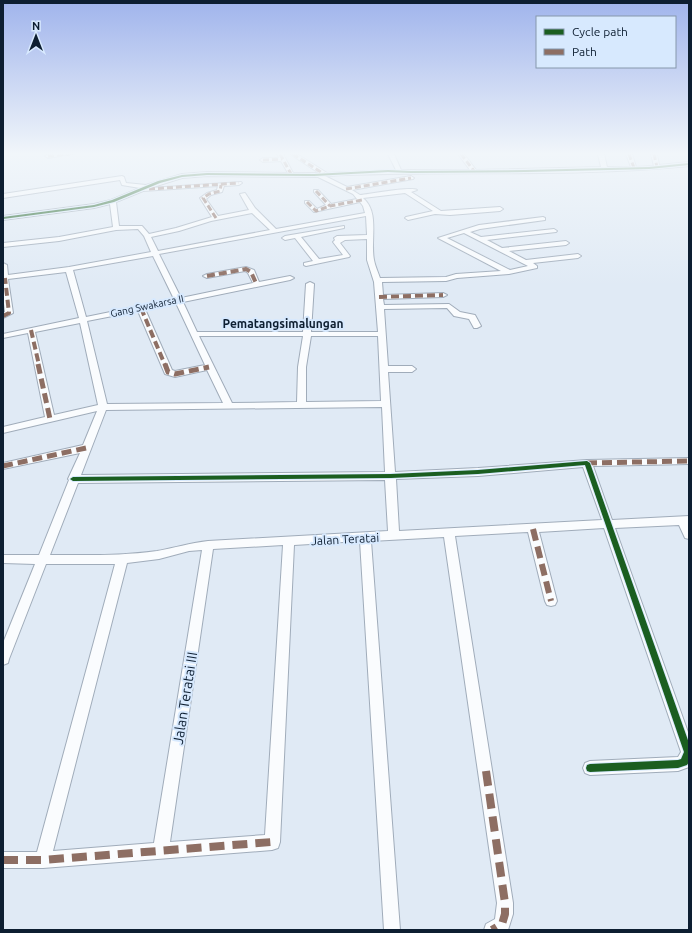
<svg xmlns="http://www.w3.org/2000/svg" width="692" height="933" font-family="Ubuntu,sans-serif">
<rect width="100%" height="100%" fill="#e0eaf5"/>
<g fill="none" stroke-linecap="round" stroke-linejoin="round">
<g stroke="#a0acba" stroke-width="2">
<path id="street" d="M53,154h19l-24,4 -3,-2z
M277,154h6l10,19h26l-29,-19h7l30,19 69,-3 -8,-16h6l7,16h69l-12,-16h6l12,16 125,-3 -3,-13h6l3,13h24l-5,-13h6l4,13 18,-1 -3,-12h6l2,11 30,-3v4c-121,12 -243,4 -364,10l22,11 64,-11 3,2 -1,1 -61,11 8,5c11,-1 51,-9 57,-5l-6,2 30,19 59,-4 3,2 -3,2 -50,4 -15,-1 -27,6 -3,-2 1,-1 27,-6 -28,-18 -42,5c17,14 7,42 11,62 1,6 4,12 6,18l66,-1 10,-3 45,-3 -63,-33 41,-13 64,-8 2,1v2l-65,9 -10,3 11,5 73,-8 3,2 -1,1 -69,8 15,8 64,-7 3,2 -3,2 -57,6 17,9 52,-6 3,2 -3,2 -45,5 4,3v2l-28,6 -52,4 -11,3 -64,1 1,13 60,-2 4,2 -4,2 -60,2 1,6 65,-1 11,8 15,3 6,11 -4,2h-3l-5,-9 -15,-3 -7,-8 -63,1 4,57h24l4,3 -4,3h-24l7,100 83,-4 109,-8 102,-2v6l-96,2 19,54 77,-4v23l-4,-1 -6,-13 -64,3 74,207v32l-11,4 -88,4 -5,-2 -2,-5 2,-5 5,-2 88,-4 3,-5 -77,-224 -65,4 18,69 -2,4 -4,1 -4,-1 -2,-4 -17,-69 -73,4 58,367v11l-5,16h-24l2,-6 9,-5 2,-16 -53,-366 -73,4 29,389h-16l-24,-389 -66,4 -14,297 -2,6 -6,2 -229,18h-40v-16h34l78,-288h-69l-37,95 -1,4 -5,2v-22l32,-79 -32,-1v-8h36l30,-75 -1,-1 12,-26 -77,16v-6l80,-18 14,-34 -94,22v-6l42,-10 -17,-84 -25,5v-4l76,-16 -13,-46 -58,7 5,34 -10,5v-5l2,-1 -2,-17v-32l4,2 1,10 61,-8 82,-15 -7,-16 -6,-7 -22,1 -57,11 -56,6v-4l56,-6 54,-10 -3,-23 -16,4 -91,12v-4l91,-12 17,-4 29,-12 -18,-3 -2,-5 -117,18v-4l119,-18 2,1 2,6 20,2 36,-11 25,-2 81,1 -7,-12 -18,1 -3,-2 3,-2h16zM207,176l111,1 35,17 4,5 -26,5 -13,-14h-4v2l12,13 -9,4 -8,-8h-4v2l9,9 46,-10 3,4 2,7 -89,16 -21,-21 -10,-15 -5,1 9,16 -31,6 -12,-17 5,-4 11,-3 2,-6 15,-1 3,-2 -1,-1 -91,6 32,-10zM218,186l-1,4 -10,3 -7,5 12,19 -36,11 -27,6 -7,-8h-23l-3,-24 27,-11zM252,213l18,17 -112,21 -7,-14 28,-6 32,-10zM366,216l1,19 -30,1 -3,2 1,2 -2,2 10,13 -24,4 -18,-22 43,-9v-2l-59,10 -3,2 3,2 10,-2 18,23 -9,2v2l2,1 43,-9 1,-1 -10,-13 5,-3 22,-1v21l7,22 4,50h-67l3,-48 -4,-2 -4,2 -3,48h-106l-14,-30 107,-22 4,-2 -4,-2 -31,6 -5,-12 -8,-3 -39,7 -4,2 4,2 38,-7 3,2 5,10 -72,15 -22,-44zM464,233l64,33 -18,4 -63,-32zM153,256l21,43 -88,18 -13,-47zM176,303l29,62 -30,6 -3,-1 -27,-61zM138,311l27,63 10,3 32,-7 16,33 -116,1 -20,-83zM80,323l18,82 -44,10 -19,-83zM199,336h104l-5,31 -1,35 -65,1zM311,336h67l3,65 -75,1v-35zM382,407l3,65 -304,3 25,-65zM583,467l19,53 -203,11 -3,-52 82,-3zM385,480l3,51 -180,10c-18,2 -34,7 -51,10 -36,5 -71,4 -107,4l28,-72zM283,545l-18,290 -95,7 43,-293zM202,550l-48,293 -101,8 74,-288 32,-4 30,-8z"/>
</g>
<use href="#street" fill="#fafcfe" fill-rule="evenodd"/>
<path stroke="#8d6e63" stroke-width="3" stroke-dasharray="6 3" stroke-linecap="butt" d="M280,154l11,20
M293,154l31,20
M461,154l13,17
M629,154l5,14
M654,154l3,13
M48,156l21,-2
M263,160l19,-1
M149,189l90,-6
M346,189l65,-11
M316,191l14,15
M307,202l9,9 14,-5 32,-6
M216,218l-13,-20 6,-4 11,-3 1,-6"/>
<path stroke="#8d6e63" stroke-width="4" stroke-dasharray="8 4" stroke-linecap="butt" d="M207,276l39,-7 5,3 5,11
M379,297l64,-2
M141,308l24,57
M3,316l6,-3 -4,-35
M31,330l8,35"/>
<path stroke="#8d6e63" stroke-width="5" stroke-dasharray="10 5" stroke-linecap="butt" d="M38,364l12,55
M165,364l3,8 7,2 34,-7
M587,463l102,-2
M3,466l83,-18"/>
<path stroke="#8d6e63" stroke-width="6" stroke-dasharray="12 6" stroke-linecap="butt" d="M533,529l18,72"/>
<path stroke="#8d6e63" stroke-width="8" stroke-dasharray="15 8" stroke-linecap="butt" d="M486,771l19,132v11l-3,10 -10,6
M3,860h40l229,-18"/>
<g stroke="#d7e9fe" stroke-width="2">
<path id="cycleway" d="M689,163v2l-40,4 -124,3 -114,1 -23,-1 -74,4 -107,-1 -25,2 -22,6 -46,19 -20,5 -91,12v-2l91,-12 18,-5 46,-19 24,-6 25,-2 107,1 74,-4 23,1 114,-1 124,-3z
M587,461l3,2 99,280v19l-2,3 -9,3 -88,4 -3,-1 -1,-3 1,-3 3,-1 88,-4 3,-1 3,-7 -99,-287 -107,9 -87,4 -318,3 -3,-2 3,-2 318,-3 87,-4z"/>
</g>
<use href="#cycleway" fill="#1b5e20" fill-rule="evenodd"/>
</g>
<linearGradient id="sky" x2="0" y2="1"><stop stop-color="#a0b4ec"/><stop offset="0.54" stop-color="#f1f6fa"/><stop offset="1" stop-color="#f1f6fa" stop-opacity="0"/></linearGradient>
<rect width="692" height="285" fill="url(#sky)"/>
<g text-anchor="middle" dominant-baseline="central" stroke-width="4" stroke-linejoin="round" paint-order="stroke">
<g font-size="10" fill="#0d1e31" stroke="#d7e9fe">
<text transform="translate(147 306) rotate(-12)">Gang Swakarsa II</text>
</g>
<g font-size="12" font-weight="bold" fill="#0d1e31" stroke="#d7e9fe">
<text x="283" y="323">Pematangsimalungan</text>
</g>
<g font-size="12" fill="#0d1e31" stroke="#d7e9fe">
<text transform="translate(345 539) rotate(-3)">Jalan Teratai</text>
</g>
<g font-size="14" fill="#0d1e31" stroke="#d7e9fe">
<text transform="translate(185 698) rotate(-81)">Jalan Teratai III</text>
</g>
</g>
<rect width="692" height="933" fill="none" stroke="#0d1e31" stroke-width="8"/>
<rect x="536" y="16" width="140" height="52" fill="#d7e9fe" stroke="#8698ac"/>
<rect x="544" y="29" width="20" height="6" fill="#1b5e20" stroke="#8698ac"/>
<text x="572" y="36" font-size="12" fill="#0d1e31">Cycle path</text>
<rect x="544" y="49" width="20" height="6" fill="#8d6e63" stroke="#8698ac"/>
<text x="572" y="56" font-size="12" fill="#0d1e31">Path</text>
<g transform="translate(36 36)" stroke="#d7e9fe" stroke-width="3" paint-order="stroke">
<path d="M0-3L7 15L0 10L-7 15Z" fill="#0d1e31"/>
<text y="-6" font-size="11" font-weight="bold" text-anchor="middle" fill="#0d1e31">N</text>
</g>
</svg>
